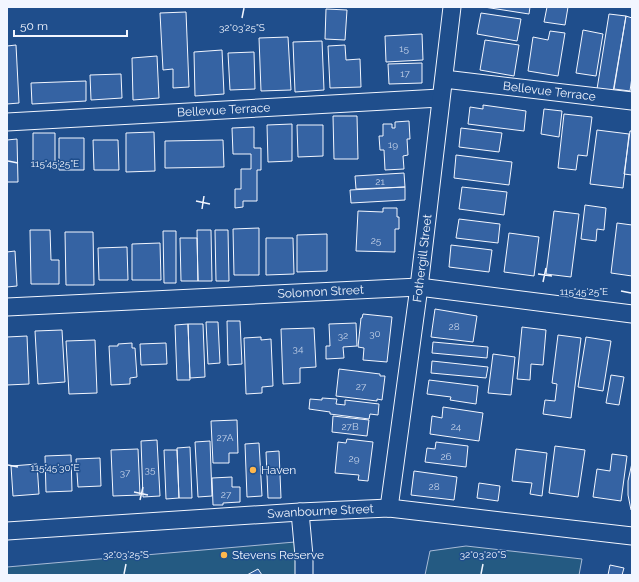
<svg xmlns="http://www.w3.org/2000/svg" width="639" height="582" font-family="Raleway,sans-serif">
<rect width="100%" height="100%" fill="#1f4e8c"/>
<path fill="#245a82" stroke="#a8bbd7" d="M295,542l7,33h-295v-8z
M466,546l116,13 -3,16h-154l5,-24z"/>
<path fill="#3563a3" stroke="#f2f6ff" d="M484,7h46l-1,7z
M547,7h21l-3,18 -21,-3z
M326,9l21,1 -2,30 -20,-1z
M186,12l3,75 -16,1v-19l-10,1 -3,-57z
M481,13l40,6 -4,22 -40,-7z
M609,14l17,2 -13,76 -16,-3z
M626,16l6,2v59l-2,14 -16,-2z
M583,30l20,4 -7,42 -20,-3z
M550,31l15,2 -7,43 -30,-5 5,-34 15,3z
M422,34l1,26 -37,2 -1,-26z
M288,37l3,53 -30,1 -2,-53z
M485,40l34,5 -5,31 -34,-6z
M322,41l2,49 -29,2 -2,-50z
M16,45l3,58 -12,1v-58z
M345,45l1,15 14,-1 1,28 -31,1 -2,-42z
M222,50l2,44 -29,2 -1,-44z
M254,52l1,37 -25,1 -2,-37z
M157,56l2,42 -26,2 -1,-42z
M422,63v20l-33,1 -1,-20z
M121,74l1,24 -31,2 -1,-25z
M86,81v20l-54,3 -1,-21z
M483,105l43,6 -2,20 -56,-7 2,-17 13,2z
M544,109l18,2 -3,26 -18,-3z
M564,114l28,3 -5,39 -9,-1 -2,15 -18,-2z
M333,116h24l1,43h-24z
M409,121l1,18h-3l1,16 -5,1 1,13 -19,1 -1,-20h-4l-1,-14h4v-12h9v4h3v-6z
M292,124v37l-24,1 -1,-37z
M297,125h26v31l-25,1z
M254,127v21h7v22h-4v31h-14v6l-8,1v-19h6v-20h10v-15h-18l-1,-26z
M461,128l41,5 -3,19 -40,-5z
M597,130l32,4 -6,54 -33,-4z
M630,131h2v44l-8,-1z
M154,132l1,39 -29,1v-39z
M33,133h22v33h-22z
M59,138h25v32h-25z
M17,139l1,43h-11v-42z
M93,140h25l1,30h-25z
M223,140l1,27 -59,1v-27z
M456,155l56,7 -3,23 -55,-7z
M404,173l1,14 -49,2 -1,-13z
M405,187v13l-54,3 -1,-13z
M462,187l45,5 -3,23 -45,-6z
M585,205l21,3 -2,22 -7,-1 -1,12 -15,-2z
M383,208h14v9h2v12h-4v23l-39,-1 2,-40 25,1z
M554,211l25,3 -8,63 -25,-3z
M459,219l41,5 -2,19 -42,-5z
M617,223l15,2v51l-21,-3z
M259,228v47h-25l-1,-46z
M30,230h20l1,30h8v24h-28z
M197,230h14l1,51h-14z
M215,230h13l1,51h-13z
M163,231h13v52h-12z
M65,232h28l1,53h-28z
M509,233l30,4 -5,39 -30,-4z
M327,234v37l-30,1v-37z
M180,238h17l1,43h-17z
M266,238h27l1,36 -28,1z
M160,243l1,37h-29v-36z
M451,245l41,5 -3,22 -40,-5z
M127,247l1,33h-29l-1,-32z
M15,251l2,35 -10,1v-35z
M435,309l42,7 -4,26 -42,-5z
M363,314l29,3 -5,45 -24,-2 1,-12 -6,-1 3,-29h1z
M227,321h13l2,43 -14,1z
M206,322h12l2,41 -12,1z
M356,323l1,23 -14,1 1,11 -18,1v-13h4l-1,-22z
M188,324l2,56h-13l-2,-55z
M188,324h15l2,53 -15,1z
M522,327l24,3 -3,35 -12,-1 -1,16 -13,-1z
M314,328l2,39 -16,1v15l-17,1 -2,-55z
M62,330l3,52 -27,2 -3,-53z
M558,335l23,3 -10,80 -28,-4 2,-14 10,1 2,-17 -5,-1z
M27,336l2,48 -22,1v-48z
M261,337v3l10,-1 2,47 -11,1v6l-16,1 -2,-56z
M586,337l25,4 -8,50 -25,-4z
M95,340l2,53 -28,1 -3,-53z
M433,342l55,5 -1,11 -55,-5z
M132,343v5h3l2,29 -7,1v6l-19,1 -2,-39h9v-2z
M166,343l1,21 -26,1 -1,-21z
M493,354l22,3 -4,38 -23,-2z
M432,361l56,6 -2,11 -55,-5z
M339,369l41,5v2h5l-3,24 -5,-1v2l-41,-5z
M611,375l13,2 -5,28 -13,-2z
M429,380l49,6 -2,18 -26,-4 1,-3 -24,-3z
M322,398l15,1 -1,5 9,1v-5l34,4 -1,11 -8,-1 -1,5 -39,-5v-2l-21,-3 1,-10 12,1z
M443,407l40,6 -4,28 -49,-7 2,-18 10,2z
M333,416l36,4 -2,16 -35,-4z
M237,420l1,33h-9v10h-16l-2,-42z
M347,439l26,3 -5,39 -10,-1 1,-5 -24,-2 3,-31 8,1z
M157,440l3,56 -17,1 -2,-56z
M210,441l2,55 -14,1 -3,-55z
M436,442l32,4 -2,21 -41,-5 2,-14 8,1z
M259,443l3,53 -15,1 -2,-53z
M555,446l30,4 -7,47 -29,-4z
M190,447l2,51h-13l-2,-50z
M138,449l2,46 -27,1 -2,-46z
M516,449l31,4 -5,43 -12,-2 2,-11 -20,-2z
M164,450h13l2,48 -13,1z
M279,451l2,47h-13l-2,-46z
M612,454l15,2 -6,45 -28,-4 4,-28 13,2z
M71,455l1,36 -26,1 -1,-36z
M100,458l1,28 -23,1 -2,-28z
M632,463v47h-1l-3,-15v-14z
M37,464l2,30 -26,2 -2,-30z
M414,471l43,6 -3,23 -43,-5z
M232,477v10h8v15l-17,1v2h-10l-1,-27z
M479,483l21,3 -2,15 -21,-3z
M610,565l14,3 -2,7h-14z
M258,569l4,6h-15z"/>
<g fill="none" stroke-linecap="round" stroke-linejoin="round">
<g stroke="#f2f6ff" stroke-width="19">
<g id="minor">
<path id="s1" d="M444,79l188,22"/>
<path id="s2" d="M7,122l433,-24"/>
<path id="s3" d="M7,307l412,-20 213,27"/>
<path id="s4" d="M389,508l30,-221 33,-280"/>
<path d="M300,512l4,44v19"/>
<path id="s5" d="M7,531l293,-19 89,-4 243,28"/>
</g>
</g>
<use href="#minor" stroke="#1f4e8c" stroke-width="17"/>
</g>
<path fill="none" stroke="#f2f6ff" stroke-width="1.5" d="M242,18l2,-10M8,161l10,2M196,201l14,3M202,209l2,-13M538,274l14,2M543,282l3,-14M621,291l10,2M8,465l10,2M134,492l14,3M140,500l3,-13M124,574l2,-10M481,574l2,-10"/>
<g fill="#ffb74d" stroke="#1f4e8c" stroke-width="1.5">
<circle cx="253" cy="470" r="4"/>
<circle cx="224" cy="555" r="4"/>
</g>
<g text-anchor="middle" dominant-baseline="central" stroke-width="3" stroke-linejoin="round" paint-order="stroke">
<g font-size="10" fill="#c3d1e8">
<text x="404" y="48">15</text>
<text x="405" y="73">17</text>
<text x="393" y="144">19</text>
<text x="380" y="181">21</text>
<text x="376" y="240">25</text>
<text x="454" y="326">28</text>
<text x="375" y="333">30</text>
<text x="343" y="335">32</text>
<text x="298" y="348">34</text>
<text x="361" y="386">27</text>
<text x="350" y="426">27B</text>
<text x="456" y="426">24</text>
<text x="225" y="437">27A</text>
<text x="446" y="456">26</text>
<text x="354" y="458">29</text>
<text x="150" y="469">35</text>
<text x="125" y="472">37</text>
<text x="434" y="486">28</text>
<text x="226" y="494">27</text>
</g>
<g font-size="12" fill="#f2f6ff" stroke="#1f4e8c">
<text stroke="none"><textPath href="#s1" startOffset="106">Bellevue Terrace</textPath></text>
<text stroke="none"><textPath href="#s2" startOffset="217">Bellevue Terrace</textPath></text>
<text stroke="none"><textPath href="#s4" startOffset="252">Fothergill Street</textPath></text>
<text stroke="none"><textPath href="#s3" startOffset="314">Solomon Street</textPath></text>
<text stroke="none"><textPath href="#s5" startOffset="314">Swanbourne Street</textPath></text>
</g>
<g font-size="12" fill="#f2f6ff" stroke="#1f4e8c" text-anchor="start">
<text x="261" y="470">Haven</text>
<text x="232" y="555">Stevens Reserve</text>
</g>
</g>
<g font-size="10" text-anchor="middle" fill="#f2f6ff" stroke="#1f4e8c" stroke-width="3" stroke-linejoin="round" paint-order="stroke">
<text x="242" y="31">32°03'25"S</text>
<text x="55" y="167">115°45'25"E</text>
<text x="584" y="295">115°45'25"E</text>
<text x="55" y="471">115°45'30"E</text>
<text x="126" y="558">32°03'25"S</text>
<text x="483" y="558">32°03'20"S</text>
</g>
<rect width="639" height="582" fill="none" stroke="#f2f6ff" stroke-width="16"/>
<path d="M14 30v6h113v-6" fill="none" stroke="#f2f6ff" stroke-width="2"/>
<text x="20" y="30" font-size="12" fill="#f2f6ff" stroke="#1f4e8c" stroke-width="3" paint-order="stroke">50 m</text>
</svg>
